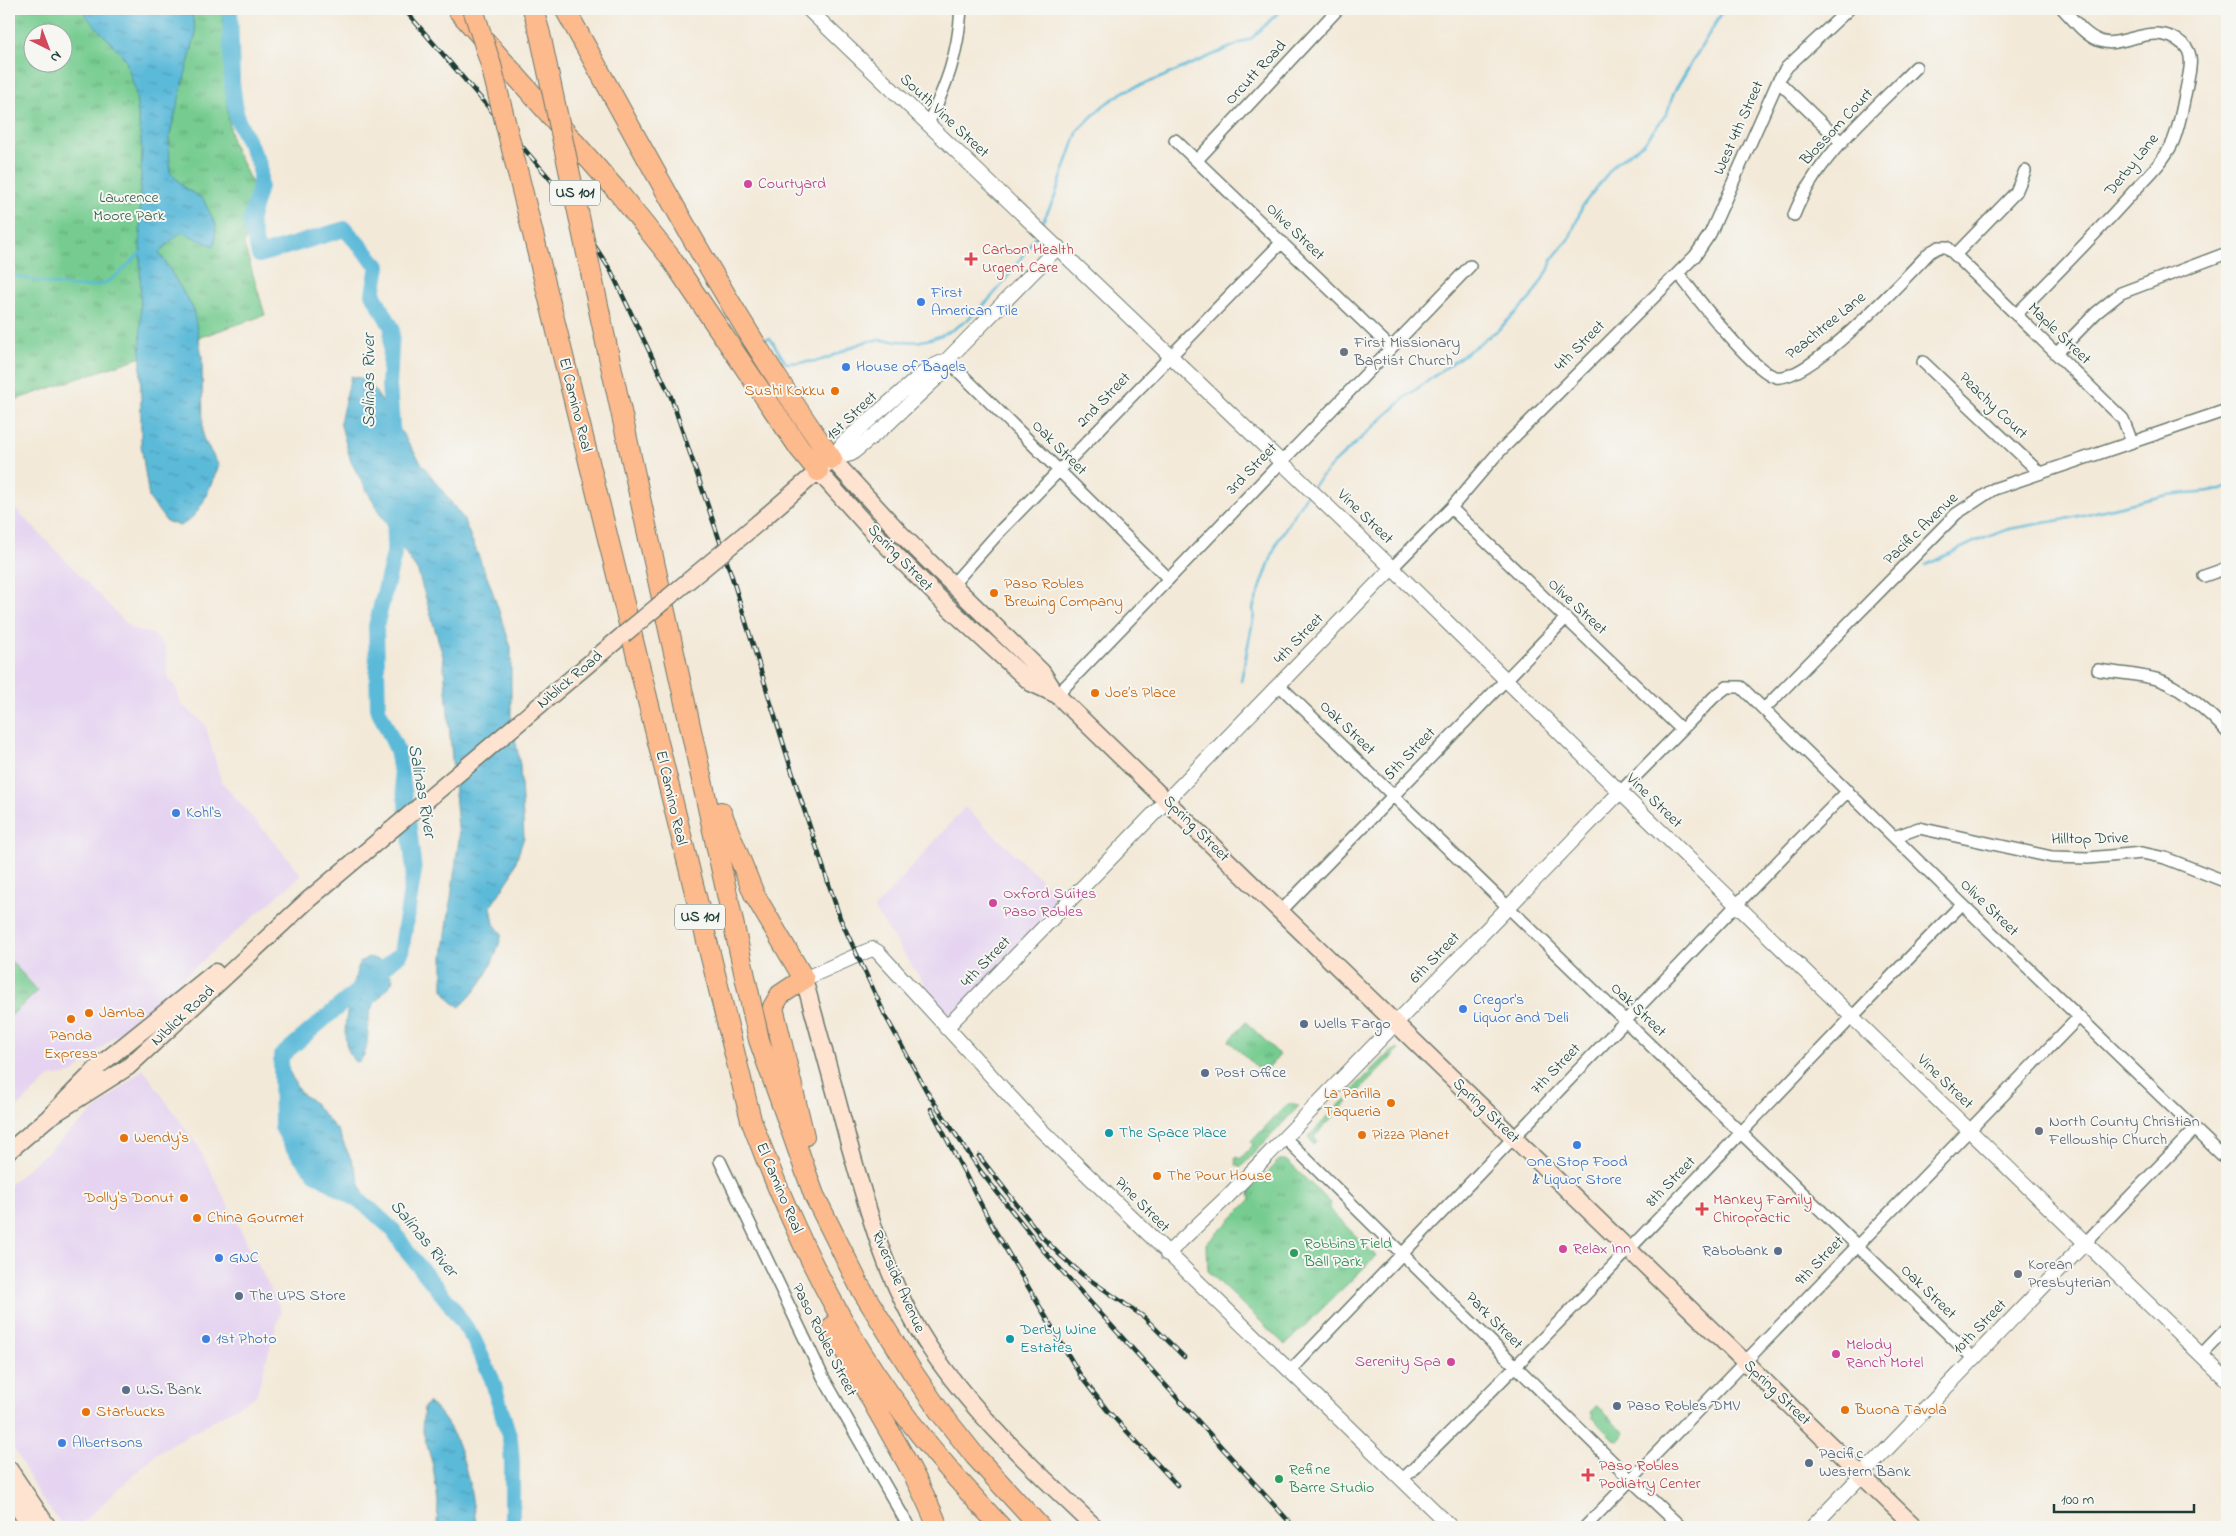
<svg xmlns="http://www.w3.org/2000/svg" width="2236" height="1536" font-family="'Indie Flower',sans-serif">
<defs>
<pattern id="grass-tufts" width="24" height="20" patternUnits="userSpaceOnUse" patternTransform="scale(1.25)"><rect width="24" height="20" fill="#76cc90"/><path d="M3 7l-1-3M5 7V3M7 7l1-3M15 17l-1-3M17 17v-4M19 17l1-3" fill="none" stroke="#60a776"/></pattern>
<pattern id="water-ripples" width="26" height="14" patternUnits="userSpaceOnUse" patternTransform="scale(1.25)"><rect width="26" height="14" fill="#5bbad9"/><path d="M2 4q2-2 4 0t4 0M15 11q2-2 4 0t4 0" fill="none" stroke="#4b98b1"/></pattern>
</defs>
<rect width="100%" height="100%" fill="#f6f6f2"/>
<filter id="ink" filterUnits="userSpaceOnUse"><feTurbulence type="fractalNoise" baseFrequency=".02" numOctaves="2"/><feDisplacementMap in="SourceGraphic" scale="10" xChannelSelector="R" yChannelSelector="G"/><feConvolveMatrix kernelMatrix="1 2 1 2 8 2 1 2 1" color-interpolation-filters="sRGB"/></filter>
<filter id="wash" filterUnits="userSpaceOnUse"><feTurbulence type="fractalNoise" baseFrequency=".0096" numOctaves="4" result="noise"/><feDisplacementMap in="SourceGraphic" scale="20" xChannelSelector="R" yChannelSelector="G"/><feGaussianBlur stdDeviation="1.12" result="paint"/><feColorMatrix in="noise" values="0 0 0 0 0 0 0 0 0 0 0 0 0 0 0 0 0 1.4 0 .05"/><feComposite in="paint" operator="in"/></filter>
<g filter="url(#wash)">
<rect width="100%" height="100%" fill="#f3e9d8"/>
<path fill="#e5d3f1" d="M9,502l123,127 21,5 12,13 4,33 6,5 6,19 24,20 16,57 81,94 -231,199 -21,3 -41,38z
M965,807l89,85 1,11 -100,110h-11l-70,-104z
M143,1069l55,77 83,164 -25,86 -99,57 -79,74h-14l-24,-30 -31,-58v-254z"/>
<path fill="url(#grass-tufts)" stroke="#4a8462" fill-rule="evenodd" d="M9,9h213l5,97 5,36 23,48 -1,21 -10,33 21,71 -256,87zM32,32h30v30h-30z
M9,959l29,32 -29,26z
M1246,1022l34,33 -17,18 -34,-32z
M1397,1049l2,1 -43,44 -4,-4 38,-38z
M1345,1099l3,3 -34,35 3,4 -3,4 -6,-8z
M1293,1103l6,3 -59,62 -4,-3 -1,-6 2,-2 3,2 13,-14 -2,-3 33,-35z
M1279,1160h7l45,43 -2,6 47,47 -91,89 -77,-74 -1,-28 44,-44 -2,-9z
M1597,1405l28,28 -6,7 -6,-1 -22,-22 2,-2 -2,-3z"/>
<path fill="url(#water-ripples)" stroke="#3d7c86" d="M83,9h108l5,24 -27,105 1,34 15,16 18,11 13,26 -1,19 -2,2 -32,-14 -22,20 34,56 9,48 1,82 16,28c-10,21 -17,50 -39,60l-14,-5 -17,-23 -8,-53 -1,-250 2,-45 -7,-61 -10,-31 -38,-41z
M351,376l17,4 54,84 41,54 28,69 20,60v69l9,49 4,72 -13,39 -20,30 3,18 8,10c-8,30 -20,52 -42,73l-8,-5 -9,-13v-33l16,-117 -16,-183 -25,-84 -39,-60 -28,-50 -11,-40z
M368,957l13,4 12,18c-4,13 -18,19 -22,31 -6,15 1,43 -13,52l-4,-1c-3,-5 -7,-12 -8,-18 -4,-20 7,-61 14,-81z
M281,1056l20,38 9,5 28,32 17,37 12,38 -52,-33 -22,-26 -11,-20z
M428,1402c36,29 41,83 49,125h-40l1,-25 -5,-36 -11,-38 2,-20z"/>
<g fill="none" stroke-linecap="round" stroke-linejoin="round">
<path stroke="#5bbad9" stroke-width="2.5" d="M1041,225l13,-26 24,-69 26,-25 21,-14 30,-11 97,-42 30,-29
M9,275c25,5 69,17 93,9 15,-5 28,-22 39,-32
M763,339l7,-1 16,25c11,-1 24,0 35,-3 19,-5 37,-20 58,-20 14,0 27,3 42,1 52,-8 89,-65 115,-106
M1313,486l21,-23 73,-67 91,-66 32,-31 19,-30 3,-10 18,-22 13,-32 33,-42 28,-20 23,-30 7,-21 50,-83
M1926,565l48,-23 35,-13 57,-10 101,-24 54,-5 6,-3
M1241,681l13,-66 -1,-7 24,-66 30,-48"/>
<path stroke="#5bbad9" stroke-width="16" d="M230,9l2,74 5,36 23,47v21l-10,34 9,34 86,-26 33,37 -5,28 19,34 -3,57 4,54
M395,513l-1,41 -18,72 2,83 19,41 9,52 8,69 -13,82 -120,103 1,71 11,20 22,26 52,33 27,25 14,22 42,51 23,34 19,41 18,60 2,23v65"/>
</g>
</g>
<g filter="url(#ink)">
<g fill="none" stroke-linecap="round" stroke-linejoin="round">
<g stroke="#69796d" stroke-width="14">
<path id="minor" d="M1778,81l64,62
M928,124c19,-41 30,-69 33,-115
M1175,140l216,208
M1197,160l141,-151
M1794,215c23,-59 78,-103 122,-148
M1956,254l60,-62 9,-21
M1678,273c17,22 75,99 98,104 33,6 130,-100 154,-125l9,-5h8l176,172 9,23
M2016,315c40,-41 80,-81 118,-124 13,-14 29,-29 38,-47 8,-18 11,-40 15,-59 2,-12 8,-30 -3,-40 -30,-27 -61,5 -84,-4 -15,-5 -26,-21 -37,-32
M2056,354l40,-41 25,-20 106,-40
M947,360l222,219
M1923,362l117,111
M1451,508l230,221
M1392,568l59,-60 45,-53 199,-199 15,-22 68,-153 9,-14 62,-58
M2204,576l23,-8
M953,584l48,-54 281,-288
M2098,670c19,3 39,4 58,9 23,6 55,35 71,53
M1279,685l695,674
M1057,695l413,-429
M1765,708l191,-194 38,-25 233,-79
M1620,792l94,-95 13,-10h14l221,217 265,256
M1894,837l25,-9 133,29 36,1 54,-5 23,5 62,24
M1280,912l285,-293
M1285,1138l346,342 50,47
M720,1161l103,216 86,150
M2085,1243l110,-114
M2201,1355l26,-27
M1290,1371l503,-525 55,-55
M1402,1480c191,-188 372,-385 560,-576
M1585,1527l494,-510"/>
</g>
<g stroke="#69796d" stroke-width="16">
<path id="tertiary" d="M808,9l584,559 228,224 607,588
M832,459l19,-5 39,-32 48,-45 9,-17 111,-113
M832,459l11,-16 86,-75 18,-8
M804,979l63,-28 6,-2 5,3 159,174 414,401
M946,1028l446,-460
M1167,1254l60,-57 393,-405
M1812,1527l273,-284"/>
</g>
<g stroke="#69796d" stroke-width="19">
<path id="secondary" d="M818,471l52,58 78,78 83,76 26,12
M758,523l74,-64 69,75 141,138 15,23 858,832
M804,979c15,54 30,107 44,161 20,71 39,144 81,207 45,68 107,124 166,180
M48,1118l80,-51 180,-167 315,-265
M9,1151l39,-33 53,-54 114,-92
M9,1469l39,58
M9,1495l22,32"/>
</g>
<g stroke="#69796d" stroke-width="22">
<path id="motorway" d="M457,9l161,183 52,65 130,192 18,22
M533,9l7,25
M565,9c84,151 166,309 267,450
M536,246l215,874c30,80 65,159 111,233 39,63 88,120 139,174
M608,352l151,688 55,155 46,92 51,83 29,42 35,44 65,71
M721,812l33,82 50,85 -24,16 -7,12 31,129
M833,1326c31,69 77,131 105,201"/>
</g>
<use href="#minor" stroke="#fff" stroke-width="11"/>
<use href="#tertiary" stroke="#fff" stroke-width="14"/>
<use href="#secondary" stroke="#fee3d1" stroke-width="16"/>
<use href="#motorway" stroke="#fcba8d" stroke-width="20"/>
<g stroke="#1f3d34" stroke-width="4.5">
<path id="rail" d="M404,9l152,177 55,85 60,126 61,180 66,214 42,127 45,97 42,77 55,81 61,77 251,277
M931,1109l63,120 88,149 25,32 70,75
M979,1156l63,81 17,17 24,21 61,42 40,40"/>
</g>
<use href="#rail" stroke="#f6f6f2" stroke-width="2.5" stroke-dasharray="8" stroke-linecap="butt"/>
<g stroke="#69796d" stroke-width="19" stroke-linecap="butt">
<path id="secondary-bridge" d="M623,635l135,-112"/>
</g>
<g stroke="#69796d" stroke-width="22" stroke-linecap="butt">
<path id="motorway-bridge" d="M473,9l18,56 45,181
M540,34l68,318"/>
</g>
<use href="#secondary-bridge" stroke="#fee3d1" stroke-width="16"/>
<use href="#motorway-bridge" stroke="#fcba8d" stroke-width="20"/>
</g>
</g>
<g fill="#d1479c" stroke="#f6f6f2" stroke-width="2">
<circle cx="748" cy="184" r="5"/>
<circle cx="993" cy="903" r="5"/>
<circle cx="1563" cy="1249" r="5"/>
<circle cx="1836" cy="1354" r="5"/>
<circle cx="1451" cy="1362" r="5"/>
</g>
<g fill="#e0444e" stroke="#f6f6f2" stroke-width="2">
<path d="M968.5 251.5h5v5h5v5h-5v5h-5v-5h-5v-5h5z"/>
<path d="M1699.5 1201.5h5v5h5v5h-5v5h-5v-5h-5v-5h5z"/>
<path d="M1585.5 1467.5h5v5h5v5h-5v5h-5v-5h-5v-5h5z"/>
</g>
<g fill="#3f7fe0" stroke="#f6f6f2" stroke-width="2">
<circle cx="921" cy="302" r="5"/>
<circle cx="846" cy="367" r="5"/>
<circle cx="176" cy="813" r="5"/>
<circle cx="1463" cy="1009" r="5"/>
<circle cx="1577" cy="1145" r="5"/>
<circle cx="219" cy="1258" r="5"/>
<circle cx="206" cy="1339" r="5"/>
<circle cx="62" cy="1443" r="5"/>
</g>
<g fill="#6b7280" stroke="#f6f6f2" stroke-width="2">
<circle cx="1344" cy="352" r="5"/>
<circle cx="2039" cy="1131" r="5"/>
<circle cx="2018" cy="1274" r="5"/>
</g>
<g fill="#e8710a" stroke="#f6f6f2" stroke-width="2">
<circle cx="835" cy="391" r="5"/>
<circle cx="994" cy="593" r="5"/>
<circle cx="1095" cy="693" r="5"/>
<circle cx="89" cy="1013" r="5"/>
<circle cx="71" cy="1019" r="5"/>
<circle cx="1391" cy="1103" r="5"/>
<circle cx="1362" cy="1135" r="5"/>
<circle cx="124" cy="1138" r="5"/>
<circle cx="1157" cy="1176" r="5"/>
<circle cx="184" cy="1198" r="5"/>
<circle cx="197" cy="1218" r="5"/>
<circle cx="1845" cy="1410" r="5"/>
<circle cx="86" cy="1412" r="5"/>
</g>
<g fill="#5c6f8a" stroke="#f6f6f2" stroke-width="2">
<circle cx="1304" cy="1024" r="5"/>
<circle cx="1205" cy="1073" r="5"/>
<circle cx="1778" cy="1251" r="5"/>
<circle cx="239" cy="1296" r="5"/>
<circle cx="126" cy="1390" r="5"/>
<circle cx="1617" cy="1406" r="5"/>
<circle cx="1809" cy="1463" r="5"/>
</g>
<g fill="#0f9aa8" stroke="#f6f6f2" stroke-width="2">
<circle cx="1109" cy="1133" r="5"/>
<circle cx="1010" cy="1339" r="5"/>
</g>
<g fill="#2e9e5b" stroke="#f6f6f2" stroke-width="2">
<circle cx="1294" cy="1253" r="5"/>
<circle cx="1279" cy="1479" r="5"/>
</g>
<g text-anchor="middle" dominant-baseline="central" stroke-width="4" stroke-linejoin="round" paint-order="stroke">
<g fill="#f6f6f2" stroke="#60746d" stroke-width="1">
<rect x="550" y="180.5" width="50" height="25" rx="4"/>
<rect x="675" y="904.5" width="50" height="25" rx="4"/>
</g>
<g font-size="15" font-weight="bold" fill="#1f3d34">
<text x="575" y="193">US 101</text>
<text x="700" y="917">US 101</text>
</g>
<g font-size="16" fill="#1f3d34" stroke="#f6f6f2">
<text transform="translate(1256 73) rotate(-47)">Orcutt Road</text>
<text transform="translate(944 116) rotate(43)">South Vine Street</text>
<text transform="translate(1837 127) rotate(-47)">Blossom Court</text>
<text transform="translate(1739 128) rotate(-66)">West 4th Street</text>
<text transform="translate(2132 165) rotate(-51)">Derby Lane</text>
<text transform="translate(1295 232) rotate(44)">Olive Street</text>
<text transform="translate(1826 326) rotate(-39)">Peachtree Lane</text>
<text transform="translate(2059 334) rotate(44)">Maple Street</text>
<text transform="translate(1580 346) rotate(-45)">4th Street</text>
<text transform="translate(1104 400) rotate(-46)">2nd Street</text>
<text transform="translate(575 405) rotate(76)">El Camino Real</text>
<text transform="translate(1993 406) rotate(44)">Peachy Court</text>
<text transform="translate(852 416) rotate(-43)">1st Street</text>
<text transform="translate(1059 448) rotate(45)">Oak Street</text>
<text transform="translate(1252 469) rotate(-46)">3rd Street</text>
<text transform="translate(1365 517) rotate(44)">Vine Street</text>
<text transform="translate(1921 529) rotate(-44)">Pacific Avenue</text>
<text transform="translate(900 558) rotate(46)">Spring Street</text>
<text transform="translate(1577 607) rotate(43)">Olive Street</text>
<text transform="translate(1299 639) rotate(-46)">4th Street</text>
<text transform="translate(570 680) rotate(-40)">Niblick Road</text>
<text transform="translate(1347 728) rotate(44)">Oak Street</text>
<text transform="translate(1410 754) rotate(-46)">5th Street</text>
<text transform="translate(671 798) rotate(77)">El Camino Real</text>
<text transform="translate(1654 801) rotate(44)">Vine Street</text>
<text transform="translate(1196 829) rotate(45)">Spring Street</text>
<text transform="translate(2090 839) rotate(-1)">Hilltop Drive</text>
<text transform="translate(1989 908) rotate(44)">Olive Street</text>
<text transform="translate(1435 958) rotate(-46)">6th Street</text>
<text transform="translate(986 962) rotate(-46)">4th Street</text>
<text transform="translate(1638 1010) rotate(44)">Oak Street</text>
<text transform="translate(183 1016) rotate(-43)">Niblick Road</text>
<text transform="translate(1556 1069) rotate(-46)">7th Street</text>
<text transform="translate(1945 1082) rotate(44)">Vine Street</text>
<text transform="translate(1486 1111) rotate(44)">Spring Street</text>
<text transform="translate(1671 1182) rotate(-46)">8th Street</text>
<text transform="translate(779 1188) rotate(67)">El Camino Real</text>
<text transform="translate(1142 1205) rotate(45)">Pine Street</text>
<text transform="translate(1820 1261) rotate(-46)">9th Street</text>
<text transform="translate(898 1282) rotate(66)">Riverside Avenue</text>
<text transform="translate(1928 1292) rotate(44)">Oak Street</text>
<text transform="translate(1494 1321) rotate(45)">Park Street</text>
<text transform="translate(1980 1327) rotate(-46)">10th Street</text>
<text transform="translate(824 1340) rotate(63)">Paso Robles Street</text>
<text transform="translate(1777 1393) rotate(44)">Spring Street</text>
</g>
<g font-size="16" fill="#b23c85" stroke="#f6f6f2" text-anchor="start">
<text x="758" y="184">Courtyard</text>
<text x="1003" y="894">Oxford Suites<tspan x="1003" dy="18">Paso Robles</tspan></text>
<text x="1573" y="1249">Relax Inn</text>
<text x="1846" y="1345">Melody<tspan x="1846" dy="18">Ranch Motel</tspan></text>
<text x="1441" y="1362" text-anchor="end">Serenity Spa</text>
</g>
<g font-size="16" fill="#35614b" stroke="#f6f6f2">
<text x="129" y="198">Lawrence<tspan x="129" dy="18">Moore Park</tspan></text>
</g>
<g font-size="16" fill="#be3a42" stroke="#f6f6f2" text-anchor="start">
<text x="982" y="250">Carbon Health<tspan x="982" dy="18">Urgent Care</tspan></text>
<text x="1713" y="1200">Mankey Family<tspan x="1713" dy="18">Chiropractic</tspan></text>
<text x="1599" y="1466">Paso Robles<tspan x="1599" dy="18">Podiatry Center</tspan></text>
</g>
<g font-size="16" fill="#366cbe" stroke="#f6f6f2" text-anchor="start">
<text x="931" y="293">First<tspan x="931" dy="18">American Tile</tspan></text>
<text x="856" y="367">House of Bagels</text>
<text x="186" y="813">Kohl's</text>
<text x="1473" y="1000">Cregor's<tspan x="1473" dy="18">Liquor and Deli</tspan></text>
<text x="1577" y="1162" text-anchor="middle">One Stop Food<tspan x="1577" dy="18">&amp; Liquor Store</tspan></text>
<text x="229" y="1258">GNC</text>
<text x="216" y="1339">1st Photo</text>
<text x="72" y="1443">Albertsons</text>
</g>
<g font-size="16" fill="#5b616d" stroke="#f6f6f2" text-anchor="start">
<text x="1354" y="343">First Missionary<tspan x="1354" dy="18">Baptist Church</tspan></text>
<text x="2049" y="1122">North County Christian<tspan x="2049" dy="18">Fellowship Church</tspan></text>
<text x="2028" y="1265">Korean<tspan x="2028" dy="18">Presbyterian</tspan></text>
</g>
<g font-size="16" fill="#c56008" stroke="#f6f6f2" text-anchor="start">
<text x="825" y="391" text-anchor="end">Sushi Kokku</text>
<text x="1004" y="584">Paso Robles<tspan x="1004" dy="18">Brewing Company</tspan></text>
<text x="1105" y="693">Joe’s Place</text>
<text x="99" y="1013">Jamba</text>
<text x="71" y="1036" text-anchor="middle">Panda<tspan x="71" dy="18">Express</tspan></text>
<text x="1381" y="1094" text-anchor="end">La Parilla<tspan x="1381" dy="18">Taqueria</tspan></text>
<text x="1372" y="1135">Pizza Planet</text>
<text x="134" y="1138">Wendy's</text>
<text x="1167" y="1176">The Pour House</text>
<text x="174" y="1198" text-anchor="end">Dolly's Donut</text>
<text x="207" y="1218">China Gourmet</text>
<text x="1855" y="1410">Buona Tavola</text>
<text x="96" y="1412">Starbucks</text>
</g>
<g font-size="16" fill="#4e5e75" stroke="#f6f6f2" text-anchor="start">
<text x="1314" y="1024">Wells Fargo</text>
<text x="1215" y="1073">Post Office</text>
<text x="1768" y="1251" text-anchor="end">Rabobank</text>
<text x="249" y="1296">The UPS Store</text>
<text x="136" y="1390">U.S. Bank</text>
<text x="1627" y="1406">Paso Robles DMV</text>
<text x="1819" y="1454">Pacific<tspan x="1819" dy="18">Western Bank</tspan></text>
</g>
<g font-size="16" fill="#0d838f" stroke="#f6f6f2" text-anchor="start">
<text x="1119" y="1133">The Space Place</text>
<text x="1020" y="1330">Derby Wine<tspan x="1020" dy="18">Estates</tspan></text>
</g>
<g font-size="16" fill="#27864d" stroke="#f6f6f2" text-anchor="start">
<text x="1304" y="1244">Robbins Field<tspan x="1304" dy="18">Ball Park</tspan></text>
<text x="1289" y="1470">Refine<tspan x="1289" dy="18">Barre Studio</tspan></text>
</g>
<g font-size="18" font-style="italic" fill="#2e5c5d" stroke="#f6f6f2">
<text transform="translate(370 381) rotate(-90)">Salinas River</text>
<text transform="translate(421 791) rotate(80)">Salinas River</text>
<text transform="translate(423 1239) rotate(50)">Salinas River</text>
</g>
</g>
<rect width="2236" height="1536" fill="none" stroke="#f6f6f2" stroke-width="30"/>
<g transform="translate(48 48) rotate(138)"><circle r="24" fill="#f6f6f2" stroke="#a0aca6"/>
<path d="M0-4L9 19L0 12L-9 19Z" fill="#d1495b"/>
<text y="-8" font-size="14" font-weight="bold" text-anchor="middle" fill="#1f3d34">N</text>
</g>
<path d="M2054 1504v8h140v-8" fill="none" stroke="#1f3d34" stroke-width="2.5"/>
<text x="2061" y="1504" font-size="15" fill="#1f3d34" stroke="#f6f6f2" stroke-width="4" paint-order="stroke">100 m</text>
</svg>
